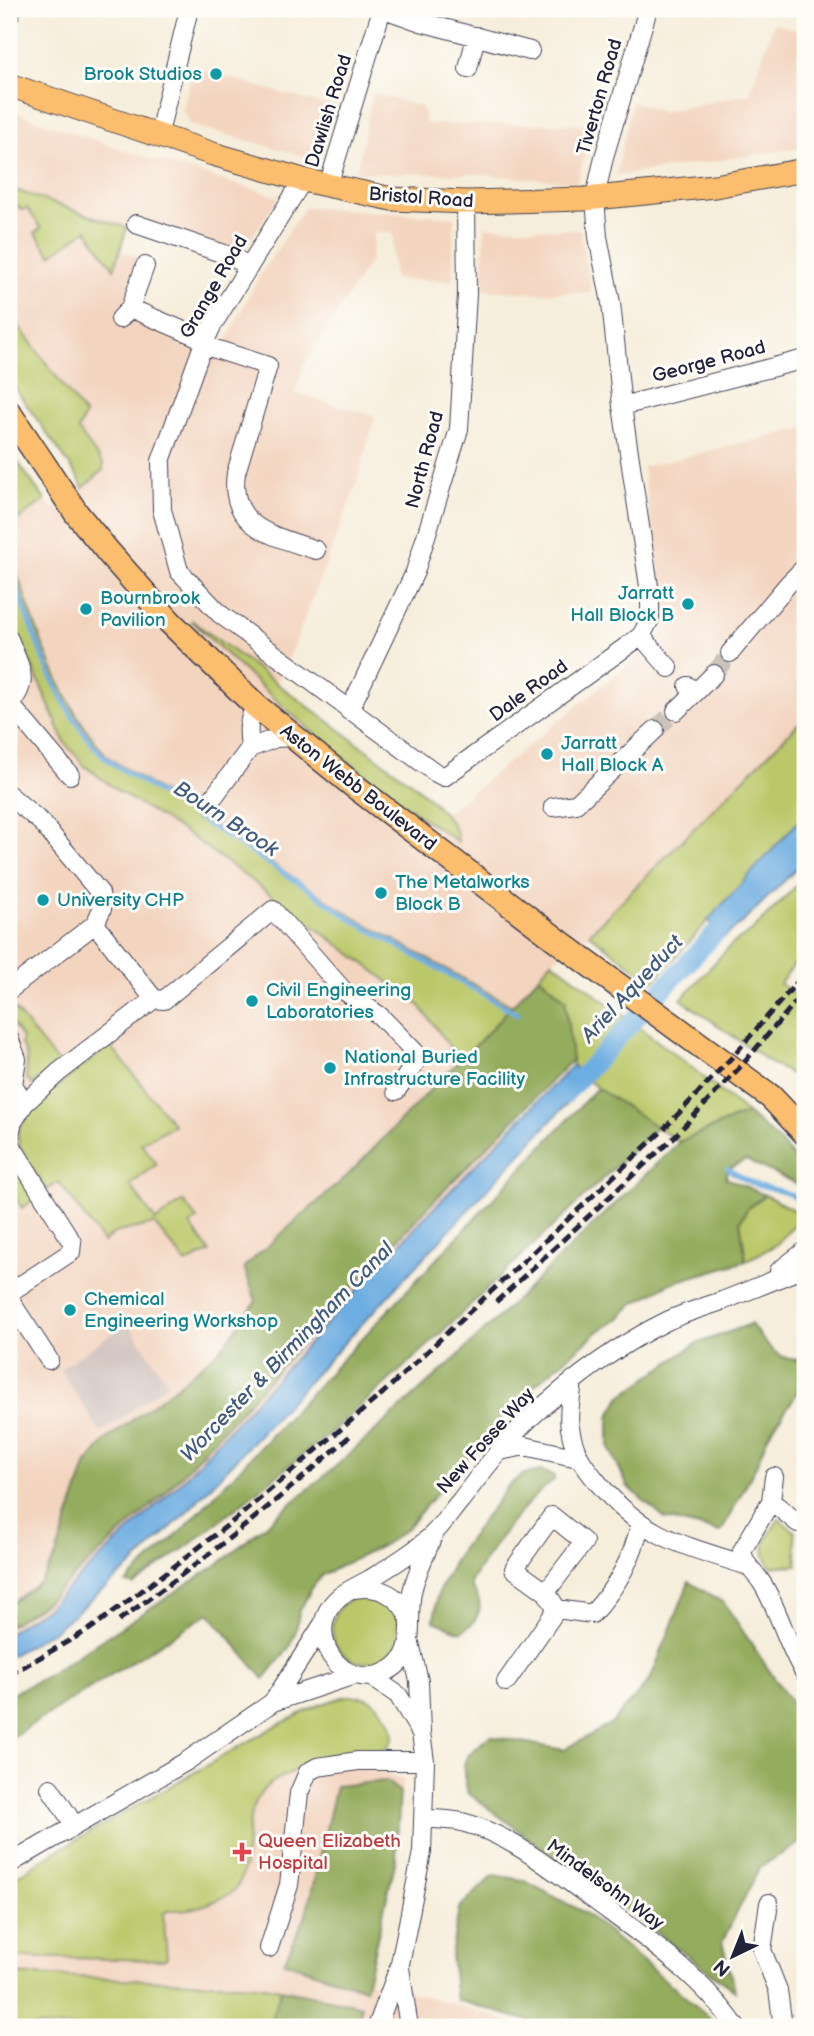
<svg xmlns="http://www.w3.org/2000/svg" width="814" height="2036" font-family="'Balsamiq Sans',sans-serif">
<rect width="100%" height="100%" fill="#fdfcf7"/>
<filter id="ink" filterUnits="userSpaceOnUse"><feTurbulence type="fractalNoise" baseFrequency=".0143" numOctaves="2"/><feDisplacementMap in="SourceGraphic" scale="14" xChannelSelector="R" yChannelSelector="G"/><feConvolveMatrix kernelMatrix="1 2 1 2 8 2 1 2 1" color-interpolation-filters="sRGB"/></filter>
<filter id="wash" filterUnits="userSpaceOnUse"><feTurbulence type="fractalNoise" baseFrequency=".00686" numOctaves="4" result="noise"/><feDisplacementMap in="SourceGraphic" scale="28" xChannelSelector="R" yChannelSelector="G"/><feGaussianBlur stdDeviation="1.57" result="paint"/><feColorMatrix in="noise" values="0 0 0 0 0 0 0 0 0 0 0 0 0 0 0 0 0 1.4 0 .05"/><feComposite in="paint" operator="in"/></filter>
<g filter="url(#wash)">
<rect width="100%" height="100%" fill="#f6edda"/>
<path fill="#f3d4bf" d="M774,23l31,10v114l-189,29 16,-75 30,11 87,-18z
M194,68l141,40 -16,52 -128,-35 -9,-15z
M373,93l49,14 4,17h167l-16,58 -101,-8 -120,-1z
M9,110l116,41 154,46 -44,65 -108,-34 -7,23 31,10 -16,46 90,37 33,-66 47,-71 149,10 -2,64 -59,-2v-46l-19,-1 -3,27 -67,106 -9,28 80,23 -18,67 -63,163 -17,37 136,101 20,17 9,12 9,-4 204,-167 8,-12 2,-11 -22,-152 162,-39v289l-216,217 -37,27 -40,45 -155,-87 -248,-160 -13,-14 -20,-32 -22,-39 42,84 296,190 74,102 41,82 -86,89 -242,263 -130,122 -40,26v-1181l43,57 31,-20 20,-18v-6l-25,-34 6,-15 -75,-102z
M485,227l95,3 11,62 -50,1 -59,-3z
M286,1756l51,1 67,22 -34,203 82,21 74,24h-517v-130z"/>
<path fill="#cfc0bb" d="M128,1323l40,60 -67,50 -41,-64z"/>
<path fill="#bbc869" stroke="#6e7552" stroke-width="2" d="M9,188l118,40 -13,41 -27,-39 -36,25 -16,-22 6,-5 -14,-20 -5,2 -8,-7 -5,4z
M9,313l76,102 -7,15 25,34v6l-20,18 -5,-11 -69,-97z
M9,450l36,50 -36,26z
M16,571c23,66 45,135 93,187l248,161 155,87 -32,35 -24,23 -1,-10 -35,-48 -55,-42 -173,-127 -74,-46 -33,-25 -20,-23 -53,-124 -3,-7v-35z
M191,620l222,164c14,12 46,39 45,58 -97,-64 -185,-141 -267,-222z
M805,717v97l-152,168 -64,-48z
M805,877v74l-25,32 25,20v78l-30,-15 -94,-67 50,-54 21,-14z
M552,961l134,102 61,50 -68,29 -82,-54 -25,-22 -7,-67 -26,-23z
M11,1005l48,59 -27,21 -6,-8 1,-20 -6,-13 1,-6 -13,-19z
M110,1045l64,80 -33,18 16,21 -27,21 26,36 27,-20 14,18 -7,6 20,27 -24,11 -32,-39 -40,9 -11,9 -44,-60 -12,8c-9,-13 -31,-40 -29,-56 1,-22 73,-74 92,-89z
M18,1168l19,29 -15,11 -13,-19v-14z
M765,1195l38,20 -27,30 -30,16 -6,-40 8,-13z
M779,1519l16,13 2,33 -27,2c-12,-21 -3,-30 9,-48z
M332 1629a34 34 0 1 1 68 0a34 34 0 1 1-68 0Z
M346,1696c7,0 16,-1 21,2 15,7 39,38 17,51 -11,6 -29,3 -42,4 -22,3 -30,8 -49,18 -9,6 -20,9 -27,16 -28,28 -12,78 -30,101 -6,9 -37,20 -48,21 -9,2 -18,-1 -25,5l4,43 -3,3 -155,-3v-76l34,-22 231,-132 45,-22z
M9,1974l251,11 102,21 -6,21h-347z"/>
<path fill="#94ac5d" stroke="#5b674c" stroke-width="2" d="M539,976l26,23 7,61 -155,158 -252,275 -119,109 -37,24v-21l31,-23 16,-26 31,-93 19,-23 76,-58 41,-35 33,-46 -12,-34 105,-93 87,-90 44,-43z
M597,1088l60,39 -234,223 -94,84 -132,105 -63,46 -8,-2 59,-56z
M747,1113l31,27 27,30v18l-59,-28 -18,9 -2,9 39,17 -17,13 -8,13 6,40 -75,22 -38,21 -16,16 -17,10 -63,53 -29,27 -102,119 -22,16 -62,30 -12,16 -11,21 -3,19 -7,17 -25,31 -55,-66 -200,126v-44l36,-18 176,-115 114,-95 122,-110 222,-215z
M751,1324c17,22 23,37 54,36v28l-5,1 -32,47 -13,32 -34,64 -56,-13 -37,-32 -19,-40v-30l11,-20 76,-53z
M542,1471l12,5v4c-36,28 -58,62 -83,101v7c16,16 8,33 -10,44l-27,-11 4,-28 18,-36 53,-72 15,-11z
M689,1582l35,21 69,103 12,10v124l-45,27 -38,75 13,49 -267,-198c-9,-35 -4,-36 22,-57l74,14 48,-27 38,-43z
M386,1781l14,11 -4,67 -31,130 -81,-27 22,-47 30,-129z
M494,1875l29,5 62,33 123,103 6,11h-164l-94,-27 -5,-44 8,-48z
M281,1989l81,17 -6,21h-87z"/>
<path fill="#6eade1" stroke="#48688e" stroke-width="2" d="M805,814v46l-63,63 -19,15 -15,-18z
M572,1066l16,15 -402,432 -56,54 -74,62 -47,28v-25l40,-26 130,-122 242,-263z"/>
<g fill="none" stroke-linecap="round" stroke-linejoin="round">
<path stroke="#6eade1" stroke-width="5" d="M9,565c23,64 49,151 100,196l201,129 41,29 167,95
M728,1169c11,7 23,15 36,18 19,5 25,4 41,18"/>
<path stroke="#6eade1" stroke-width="19" d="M564,1095l171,-183"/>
</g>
</g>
<g filter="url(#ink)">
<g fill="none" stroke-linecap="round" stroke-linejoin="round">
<path stroke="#ccc4ba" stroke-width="18" stroke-dasharray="18 9" stroke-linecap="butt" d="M714,674l16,-21
M655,730l21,-19"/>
<g stroke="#424053" stroke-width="20">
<path id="minor" d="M384,9l37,13 109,29
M9,16l3,-7
M468,69l8,-33
M158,137l31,-128
M303,180l-90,144 -10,21 -42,116 1,49 17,61 41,43 216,159 8,4 197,-141 9,-17v-26l-28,-187 -11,-103 -13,-66 -3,-39 9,-41 44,-148
M328,186l54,-177
M136,224l97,33 16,10
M130,308l15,-42
M120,319l10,-11 75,32
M203,345l65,21 -32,107c-8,55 38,63 80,77
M622,406l183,-47
M641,636l28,32
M9,639c10,29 23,40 0,67
M730,653l59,-70 16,-16
M696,692l18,-18
M10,704l60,71
M256,706c-9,15 -8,25 -6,42l26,-10 16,-1
M349,711l66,-139 44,-143 8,-135 -1,-92
M676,711l20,-19 -8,-6
M9,795l32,27 59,71 2,16 -7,15 -86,66
M212,799l38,-51
M553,807l23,-3 79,-74
M95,924l59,75
M9,1038l8,21 -4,26 12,18
M779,1271l26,-20
M9,1293l62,-41 1,-10 -61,-97 -1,-12 3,-11 12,-19 34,-31 95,-73 10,1 109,-90 70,80 37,26 35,36 1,10 -20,29
M9,1293l4,12 36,55
M573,1380c-1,15 -6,33 -3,48 4,25 13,37 29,56 44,53 84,61 146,81
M500,1451l25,-5 53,12
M774,1477l-3,24 -29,50c4,17 11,18 20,32 17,27 25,62 43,91
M771,1501l27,22
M434,1533c-7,19 -18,40 -22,59 -6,30 8,64 -26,80 -46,22 -85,-41 -48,-74 9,-8 22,-13 32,-19 21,-13 46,-28 64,-46 10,-10 18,-23 27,-33 21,-28 43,-57 68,-81 42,-39 87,-73 138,-98 17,-8 37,-14 55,-20 28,-11 56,-22 83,-34
M355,1589c25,-5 47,8 55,32
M546,1592l-32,-23 38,-53 32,26 -38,50 11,17 35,5c25,-27 41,-55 48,-90
M370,1676l28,19 21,35
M506,1682l51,-73
M273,1702l50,-78
M50,1788l25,38
M425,1818c11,2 25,1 37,4 47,12 89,47 128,75 51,38 110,77 146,130
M9,1864l178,-103 86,-59 82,-27
M769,1903l-7,47 16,40 5,37
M269,1948l20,-63 10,-92 9,-21 9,-5 41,-6h67
M400,1968l9,59
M377,2027l23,-63 22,-112 3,-91 -4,-28 -2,-52 -9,-38"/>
</g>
<g stroke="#424053" stroke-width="25">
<path id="major" d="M9,85l204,69 90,26 89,19 74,3 119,-3 130,-13 90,-16"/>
</g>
<g stroke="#424053" stroke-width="27">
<path id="highway" d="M9,413l68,101 32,39 60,68 87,85 97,79 229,174 189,138 34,36"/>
</g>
<use href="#minor" stroke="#fff" stroke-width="18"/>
<use href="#major" stroke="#fbbd6e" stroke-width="23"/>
<use href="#highway" stroke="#fbbd6e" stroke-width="24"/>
<path stroke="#22223b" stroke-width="5" stroke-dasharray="10 5" stroke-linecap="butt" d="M496,1302l177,-164 69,-73 63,-74
M119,1620c82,-57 159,-119 233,-186
M9,1675l81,-46 73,-54 74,-57 146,-125 279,-262 71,-75 72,-83"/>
</g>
</g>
<g fill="#0f9aa8" stroke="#fdfcf7" stroke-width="2.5">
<circle cx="216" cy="74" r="7"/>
<circle cx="688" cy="604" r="7"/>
<circle cx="86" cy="609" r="7"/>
<circle cx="547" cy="754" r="7"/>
<circle cx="381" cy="893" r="7"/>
<circle cx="43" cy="900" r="7"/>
<circle cx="252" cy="1001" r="7"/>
<circle cx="330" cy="1068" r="7"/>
<circle cx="70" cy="1310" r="7"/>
</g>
<path fill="#e0444e" stroke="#fdfcf7" stroke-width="2.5" d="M238.5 1841.5h7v7h7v7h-7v7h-7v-7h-7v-7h7z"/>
<g text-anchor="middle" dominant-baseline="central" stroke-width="6" stroke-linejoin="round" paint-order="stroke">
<g font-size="19" fill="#0d838f" stroke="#fdfcf7" text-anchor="start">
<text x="202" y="74" text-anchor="end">Brook Studios</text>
<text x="674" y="593" text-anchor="end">Jarratt<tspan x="674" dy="22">Hall Block B</tspan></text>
<text x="100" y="598">Bournbrook<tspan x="100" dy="22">Pavilion</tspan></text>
<text x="561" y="743">Jarratt<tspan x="561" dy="22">Hall Block A</tspan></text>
<text x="395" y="882">The Metalworks<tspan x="395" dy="22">Block B</tspan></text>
<text x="57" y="900">University CHP</text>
<text x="266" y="990">Civil Engineering<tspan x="266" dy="22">Laboratories</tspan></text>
<text x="344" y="1057">National Buried<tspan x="344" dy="22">Infrastructure Facility</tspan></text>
<text x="84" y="1299">Chemical<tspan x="84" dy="22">Engineering Workshop</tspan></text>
</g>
<g font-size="19" fill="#22223b" stroke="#fdfcf7">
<text transform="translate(600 97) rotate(-74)">Tiverton Road</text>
<text transform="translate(329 111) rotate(-73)">Dawlish Road</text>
<text transform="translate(421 198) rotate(4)">Bristol Road</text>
<text transform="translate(214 287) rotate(-60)">Grange Road</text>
<text transform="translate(709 362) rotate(-15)">George Road</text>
<text transform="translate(425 460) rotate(-75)">North Road</text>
<text transform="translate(529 691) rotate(-36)">Dale Road</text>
<text transform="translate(358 788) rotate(38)">Aston Webb Boulevard</text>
<text transform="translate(486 1441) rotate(-48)">New Fosse Way</text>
<text transform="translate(605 1885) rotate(36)">Mindelsohn Way</text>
</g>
<g font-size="19" fill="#be3a42" stroke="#fdfcf7" text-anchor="start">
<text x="258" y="1841">Queen Elizabeth<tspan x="258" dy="22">Hospital</tspan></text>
</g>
<g font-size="21" font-style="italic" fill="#405a7d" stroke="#fdfcf7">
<text transform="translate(226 819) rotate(33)">Bourn Brook</text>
<text transform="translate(632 989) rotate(-47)">Ariel Aqueduct</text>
<text transform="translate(287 1352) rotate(-46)">Worcester &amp; Birmingham Canal</text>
</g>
</g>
<rect width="814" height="2036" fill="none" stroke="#fdfcf7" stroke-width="35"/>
<g transform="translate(733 1956) rotate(223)" stroke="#fdfcf7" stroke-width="5" paint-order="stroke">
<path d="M0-5L12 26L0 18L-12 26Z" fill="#22223b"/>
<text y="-10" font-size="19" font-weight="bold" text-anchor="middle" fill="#22223b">N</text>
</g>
</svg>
